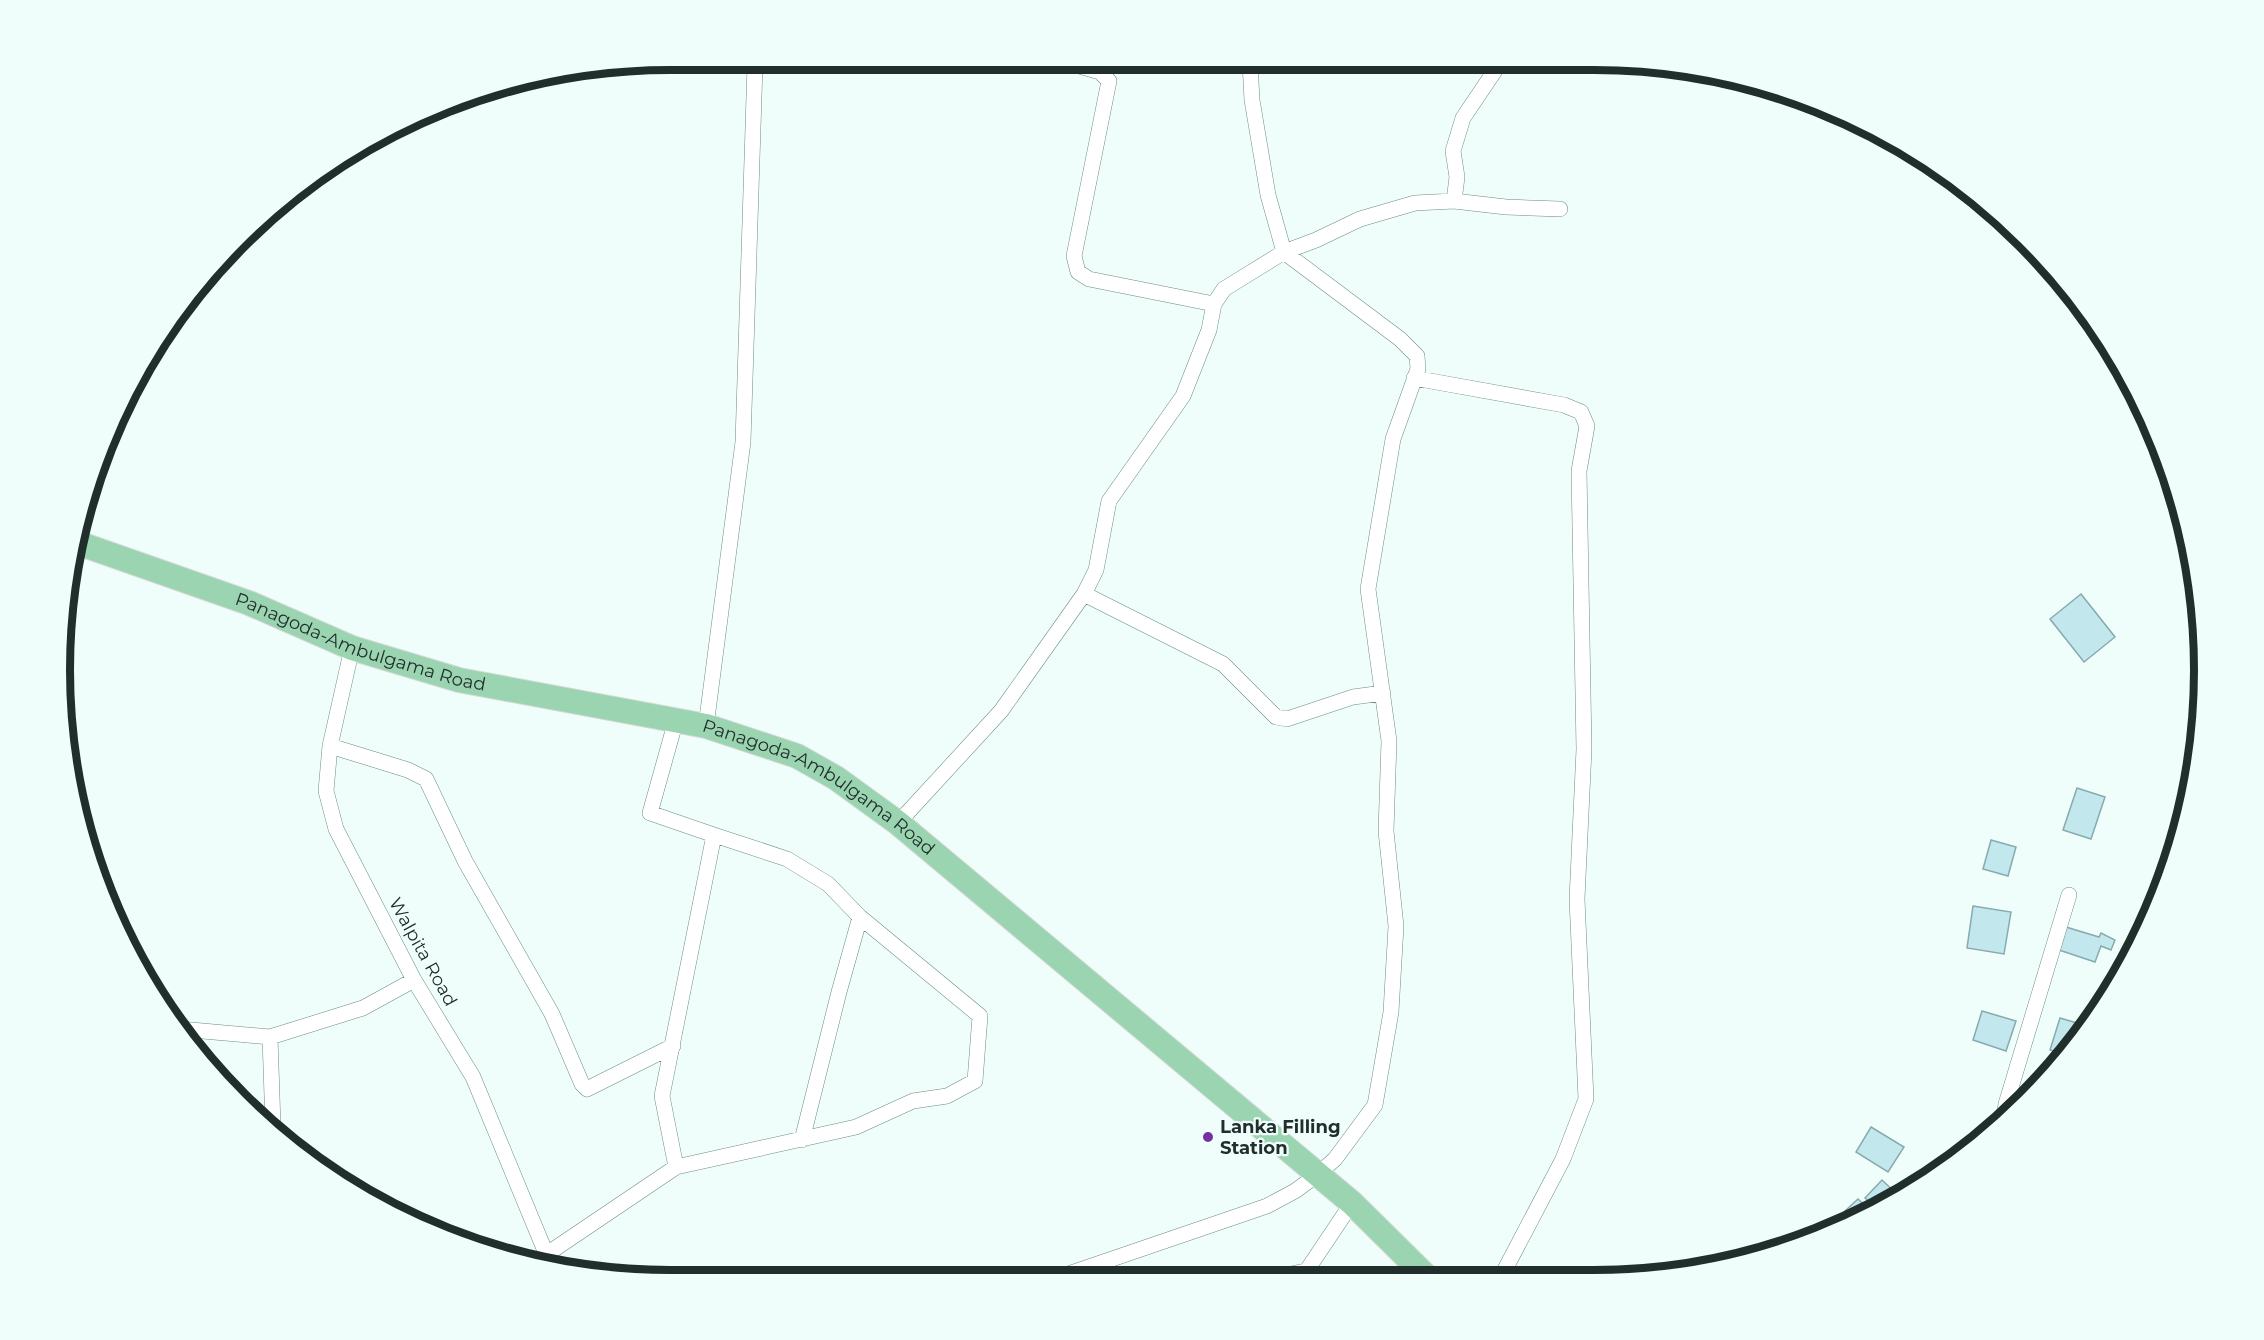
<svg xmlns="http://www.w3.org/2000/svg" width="2264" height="1340" font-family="Montserrat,sans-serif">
<rect width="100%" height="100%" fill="#f0fefb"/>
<path fill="#c2e7ec" stroke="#87aaaf" stroke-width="1.5" d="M2081,594l34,43 -31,25 -34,-43z
M2077,788l28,9 -14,42 -28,-9z
M1991,840l25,7 -8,29 -25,-7z
M1973,906l38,6 -7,42 -37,-6z
M2066,927l33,10 2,-4 14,7 -4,10 -10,-4 -6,16 -36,-12z
M1982,1011l34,10 -10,30 -33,-11z
M2060,1018l27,8 -23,28 -14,-4z
M1871,1127l33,20 -16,25 -32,-20z
M1882,1180l18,17 -23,11 -12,-10z
M1858,1199l13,12 -17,8 -9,-8z"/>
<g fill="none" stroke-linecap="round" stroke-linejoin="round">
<g stroke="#6b8c85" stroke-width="16">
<path id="street" d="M1069,63l31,9 9,9 -35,175 4,16 11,7 125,25
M1454,201l3,-24 -4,-26 10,-33 33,-49 1,-7
M1414,378l150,27 17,7 6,14 -8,45 5,278 -7,150 9,200 -23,60 -63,120
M1084,594l139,70 53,53 11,2 66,-22 30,-4
M352,648l-22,98 -4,45 10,38 78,151 59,97 77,186
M706,726l37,-284 12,-377
M330,746l78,24 18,9 39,82 87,153 30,70 5,5 86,-43
M898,823l103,-112 83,-117 12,-24 13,-69 74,-105 26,-66 5,-26 10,-15 60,-37 32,-12 44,-21 55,-16 39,-2 52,6 54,2
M180,1029l90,8 93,-29 51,-28
M270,1037l3,89
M2004,1117l2,-13 63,-209
M802,1140l37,-148 21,-75
M676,1167l180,-40 57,-26 34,-5 28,-15 5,-65 -120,-99 -32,-33 -41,-25 -73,-24
M547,1254l129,-87 -14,-71 52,-261 -64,-22 26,-93
M1065,1275l202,-69 28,-15 22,-16 18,-16 40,-54 16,-93 5,-86 -10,-95 3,-90 -21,-152 25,-150 25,-70 -1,-13 -17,-17 -116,-87 -16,-57 -16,-95 -2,-37
M1268,1279l37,-8
M1301,1279l51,-76"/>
</g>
<g stroke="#d7dad9" stroke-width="26">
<g id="primary">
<path id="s1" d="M75,542l174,61 103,45 107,32 247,46 91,30 39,22 62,45 454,380 77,76"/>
</g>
</g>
<use href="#street" stroke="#fff" stroke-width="15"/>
<use href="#primary" stroke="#9bd4b0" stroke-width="24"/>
</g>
<circle fill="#7530a3" stroke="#f0fefb" stroke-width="2" cx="1208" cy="1137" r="6"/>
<g text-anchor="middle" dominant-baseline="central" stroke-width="4.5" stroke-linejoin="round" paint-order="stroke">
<g font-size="18" fill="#212f2c" stroke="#f0fefb">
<text stroke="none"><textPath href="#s1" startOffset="303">Panagoda-Ambulgama Road</textPath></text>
<text stroke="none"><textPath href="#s1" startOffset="789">Panagoda-Ambulgama Road</textPath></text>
<text transform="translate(423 952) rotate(61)">Walpita Road</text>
</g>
<g font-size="18" font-weight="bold" fill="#212f2c" stroke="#f0fefb" text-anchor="start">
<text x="1220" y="1127">Lanka Filling<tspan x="1220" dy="21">Station</tspan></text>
</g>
</g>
<path d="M0 0H2264V1340H0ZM670 70H1594A600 600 0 0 1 2194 670V670A600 600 0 0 1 1594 1270H670A600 600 0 0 1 70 670V670A600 600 0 0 1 670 70Z" fill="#f0fefb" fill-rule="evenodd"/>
<path fill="none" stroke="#212f2c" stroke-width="8" d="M670 70H1594A600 600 0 0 1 2194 670V670A600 600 0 0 1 1594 1270H670A600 600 0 0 1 70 670V670A600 600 0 0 1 670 70Z"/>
</svg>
